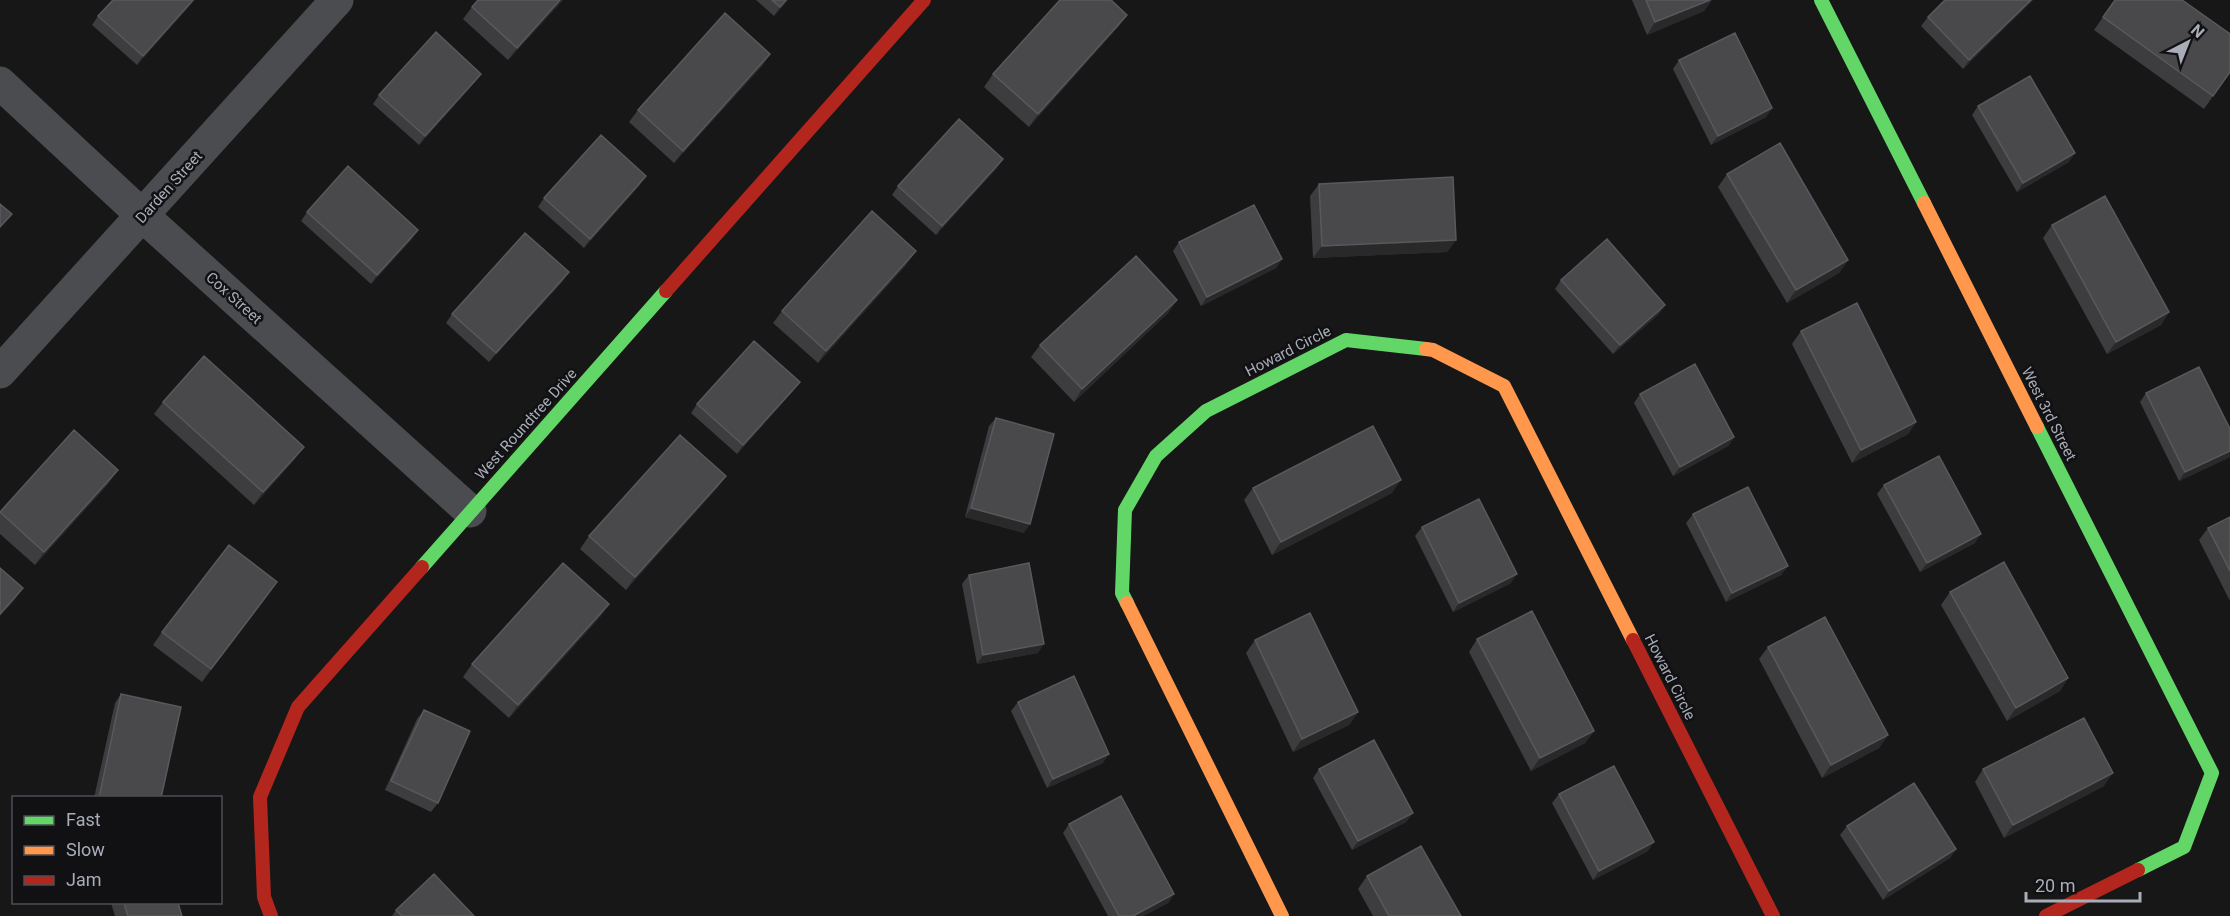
<svg xmlns="http://www.w3.org/2000/svg" width="2230" height="916" font-family="Roboto,sans-serif">
<rect width="100%" height="100%" fill="#171717"/>
<g fill="none" stroke-linecap="round" stroke-linejoin="round">
<path stroke="#4b4c50" stroke-width="33" d="M0,83l143,133 327,295
M0,372l337,-372"/>
<path stroke="#63d668" stroke-width="14" d="M1821,0l103,203
M2037,427l175,346 -28,74 -46,23
M422,567l244,-276
M1127,603l-5,-10 3,-83 31,-54 50,-45 140,-71 80,9"/>
<path stroke="#ff974d" stroke-width="14" d="M1924,203l113,224
M1426,349l7,1 71,36 129,254
M1127,603l155,313"/>
<path stroke="#b3261e" stroke-width="14" d="M666,291l258,-291
M1633,640l140,276
M271,916l-7,-19 -4,-100 38,-90 124,-140
M2046,916l92,-46"/>
</g>
<path fill="#3d3d3f" d="M563,0l-55,60 -45,-41 9,-12z
M756,0h32l-14,16z
M1632,0h80l-8,11 -57,24z
M1945,0h88l-70,69 -42,-43 7,-9z
M2115,0l115,72 -26,37 -110,-79z
M193,2l-56,63 -45,-40 6,-9z
M1127,15l-9,12 -89,100 -45,-40 9,-13z
M770,54l-8,12 -88,97 -45,-41 9,-12z
M1679,60l93,48 -6,9 -55,28 -38,-76z
M481,74l-6,8 -56,63 -46,-41 6,-9z
M1978,106l91,56 -52,30 -45,-77z
M997,168l-61,67 -44,-40 6,-9z
M1727,174l121,86 -9,13 -52,30 -69,-116z
M1319,184l137,56 -9,12 -134,6 -3,-62z
M640,185l-56,63 -46,-41 6,-9z
M307,212l105,27 -41,45 -70,-63z
M2052,225l117,87 -8,13 -54,29 -64,-116z
M1179,242l103,17 -6,9 -75,38 -28,-55z
M907,264l-89,99 -45,-40 9,-12z
M1561,280l104,25 -6,9 -46,40 -58,-65z
M563,281l-74,81 -43,-39 6,-9z
M1177,300l-9,13 -94,89 -43,-45 9,-12z
M1801,331l115,91 -8,12 -56,29 -60,-119z
M793,391l-56,63 -46,-41 6,-9z
M2146,393l84,36v28l-51,24 -39,-79z
M1640,394l94,43 -6,9 -55,30 -39,-73z
M163,402l132,57 -41,46 -100,-91z
M996,418l28,115 -59,-16 24,-91z
M726,476l-9,12 -91,102 -46,-41 9,-13z
M109,483l-74,82 -35,-31v-22z
M1884,485l91,58 -55,29 -43,-78z
M1253,488l139,5 -120,62 -28,-55z
M1693,514l95,52 -7,9 -55,27 -40,-79z
M2230,517v84l-31,-61 9,-12z
M1422,527l89,56 -58,29 -38,-76z
M969,575l69,78 -61,11 -15,-80z
M1950,592l118,86 -8,13 -53,30 -66,-116z
M268,595l-66,87 -49,-37 9,-13z
M609,604l-9,13 -91,101 -46,-41 9,-13z
M1477,639l117,92 -9,12 -54,28 -62,-119z
M1255,640l103,72 -9,13 -56,27 -47,-99z
M1768,647l120,88 -9,13 -57,30 -63,-119z
M121,694l40,104h-67l21,-95z
M1018,702l85,61 -56,25 -36,-77z
M424,710l14,93 -7,9 -46,-22 32,-71z
M1319,769l94,44 -7,9 -54,28 -39,-72z
M1983,769l121,17 -100,52 -29,-56z
M1559,794l89,57 -55,29 -41,-77z
M1069,824l105,70 -6,9 -25,13h-35l-45,-83z
M1847,826l109,23 -6,9 -67,42 -43,-65z
M1367,876l94,40h-88l-15,-27z
M111,903h67l4,13h-67z
M396,910l78,6h-82z"/>
<path fill="#29292a" d="M193,0h2l-58,65 6,-9z
M560,0h3l-55,60 9,-12z
M786,0h2l-14,16 6,-9z
M1710,0h2l-8,11 -57,24 8,-13z
M2031,0h2l-70,69 6,-9z
M1127,15l-9,12 -89,100 9,-13z
M770,54l-8,12 -88,97 9,-12z
M481,74l-6,8 -56,63 6,-9z
M1772,108l-6,9 -55,28 7,-9z
M2075,153l-6,9 -52,30 6,-9z
M1003,159l-6,9 -61,67 6,-9z
M646,176l-6,9 -56,63 6,-9z
M418,230l-6,9 -41,45 6,-9z
M1456,240l-9,12 -134,6 9,-12z
M916,251l-9,13 -89,99 8,-12z
M1282,259l-6,9 -75,38 6,-9z
M1848,260l-9,13 -52,30 9,-13z
M569,272l-6,9 -74,81 7,-9z
M1177,300l-9,13 -94,89 8,-13z
M1665,305l-6,9 -46,40 7,-9z
M2169,312l-8,13 -54,29 9,-12z
M800,382l-7,9 -56,63 6,-9z
M1916,422l-8,12 -56,29 9,-13z
M1734,437l-6,9 -55,30 7,-9z
M304,447l-9,12 -41,46 9,-13z
M2230,451v6l-51,24 6,-9z
M118,470l-9,13 -74,82 9,-13z
M726,476l-9,12 -91,102 9,-13z
M1401,480l-9,13 -120,62 9,-13z
M971,508l59,16 -6,9 -59,-16z
M1981,534l-6,9 -55,29 7,-9z
M1788,566l-7,9 -55,27 6,-9z
M1517,574l-6,9 -58,29 6,-9z
M277,582l-9,13 -66,87 9,-13z
M23,588l-9,13 -14,15v-2z
M609,604l-9,13 -91,101 9,-13z
M1044,644l-6,9 -61,11 6,-9z
M2068,678l-8,13 -53,30 9,-13z
M1358,712l-9,13 -56,27 9,-13z
M1594,731l-9,12 -54,28 9,-13z
M1888,735l-9,13 -57,30 9,-13z
M1109,754l-6,9 -56,25 6,-9z
M2113,773l-9,13 -100,52 9,-13z
M1413,813l-7,9 -54,28 6,-9z
M1654,842l-6,9 -55,29 6,-9z
M1956,849l-6,9 -67,42 6,-9z
M1174,894l-6,9 -25,13h-10z"/>
<path fill="#49494c" stroke="#58595d" stroke-width="1.5" d="M113,0h80l-50,56 -45,-40z
M478,0h82l-43,48 -45,-41z
M772,0h14l-6,7z
M1060,0h51l16,15 -89,99 -45,-40z
M1646,0h64l-55,22z
M1945,0h86l-62,60 -41,-43z
M2115,0h67l48,34v38l-17,24 -110,-79z
M725,13l45,41 -87,97 -45,-41z
M436,32l45,42 -56,62 -46,-41z
M1735,33l37,75 -54,28 -39,-76z
M2030,76l45,77 -52,30 -45,-77z
M959,119l44,40 -61,67 -44,-40z
M601,135l45,41 -56,63 -46,-41z
M1780,143l68,117 -52,30 -69,-116z
M348,166l70,64 -41,45 -70,-63z
M1453,177l3,63 -134,6 -3,-62z
M2105,196l64,116 -53,30 -64,-117z
M0,204l12,10 -12,13z
M1254,205l28,54 -75,38 -28,-55z
M872,211l44,40 -90,100 -44,-40z
M525,233l44,39 -73,81 -44,-39z
M1607,239l58,66 -45,40 -59,-65z
M1136,256l41,44 -95,89 -42,-44z
M1857,303l59,119 -55,28 -60,-119z
M754,341l46,41 -57,63 -46,-41z
M204,356l100,91 -41,45 -100,-90z
M1695,364l39,73 -54,30 -40,-73z
M2199,367l31,62v22l-45,21 -39,-79z
M996,418l58,16 -24,90 -59,-16z
M1373,426l28,54 -120,62 -28,-54z
M74,430l44,40 -74,82 -44,-40z
M680,435l46,41 -91,101 -46,-41z
M1939,456l42,78 -54,29 -43,-78z
M1748,487l40,79 -56,27 -39,-79z
M1479,499l38,75 -58,29 -37,-76z
M2230,517v54l-22,-43z
M229,545l48,37 -66,87 -49,-37z
M2004,562l64,116 -52,30 -66,-116z
M563,563l46,41 -91,101 -46,-41z
M1029,563l15,81 -61,11 -14,-80z
M0,568l23,20 -23,26z
M1532,611l62,120 -54,27 -63,-119z
M1310,613l48,99 -56,27 -47,-99z
M1825,617l63,118 -57,30 -63,-118z
M1074,676l35,78 -56,25 -35,-77z
M121,694l60,13 -20,91h-62z
M424,710l46,21 -32,72 -47,-22z
M2084,718l29,55 -100,52 -30,-56z
M1374,740l39,73 -55,28 -39,-72z
M1614,766l40,76 -55,29 -40,-77z
M1914,783l42,66 -67,42 -42,-65z
M1121,796l53,98 -41,22h-14l-50,-92z
M1421,846l40,70h-72l-22,-40z
M434,874l40,42h-72l-6,-6z
M124,903h54l4,13h-54z"/>
<g text-anchor="middle" dominant-baseline="central" stroke-width="5" stroke-linejoin="round" paint-order="stroke">
<g font-size="15" fill="#a8adb8" stroke="#111113">
<text transform="translate(169 187) rotate(-48)">Darden Street</text>
<text transform="translate(234 298) rotate(42)">Cox Street</text>
<text transform="translate(1288 351) rotate(-27)">Howard Circle</text>
<text transform="translate(2049 414) rotate(63)">West 3rd Street</text>
<text transform="translate(526 424) rotate(-48)">West Roundtree Drive</text>
<text transform="translate(1670 677) rotate(63)">Howard Circle</text>
</g>
</g>
<rect x="12" y="796" width="210" height="108" fill="#111113" stroke="#4d4f55" stroke-width="1.5"/>
<rect x="24" y="816" width="30" height="9" fill="#63d668" stroke="#4d4f55" stroke-width="1.5"/>
<text x="66" y="826" font-size="18" fill="#a8adb8">Fast</text>
<rect x="24" y="846" width="30" height="9" fill="#ff974d" stroke="#4d4f55" stroke-width="1.5"/>
<text x="66" y="856" font-size="18" fill="#a8adb8">Slow</text>
<rect x="24" y="876" width="30" height="9" fill="#b3261e" stroke="#4d4f55" stroke-width="1.5"/>
<text x="66" y="886" font-size="18" fill="#a8adb8">Jam</text>
<g transform="translate(2188 42) rotate(42)" stroke="#111113" stroke-width="4.5" paint-order="stroke">
<path d="M0-4.5L10 22L0 15L-10 22Z" fill="#a8adb8"/>
<text y="-9" font-size="16" font-weight="bold" text-anchor="middle" fill="#a8adb8">N</text>
</g>
<path d="M2026 892v9h114v-9" fill="none" stroke="#a8adb8" stroke-width="3"/>
<text x="2035" y="892" font-size="18" fill="#a8adb8" stroke="#111113" stroke-width="4.5" paint-order="stroke">20 m</text>
</svg>
